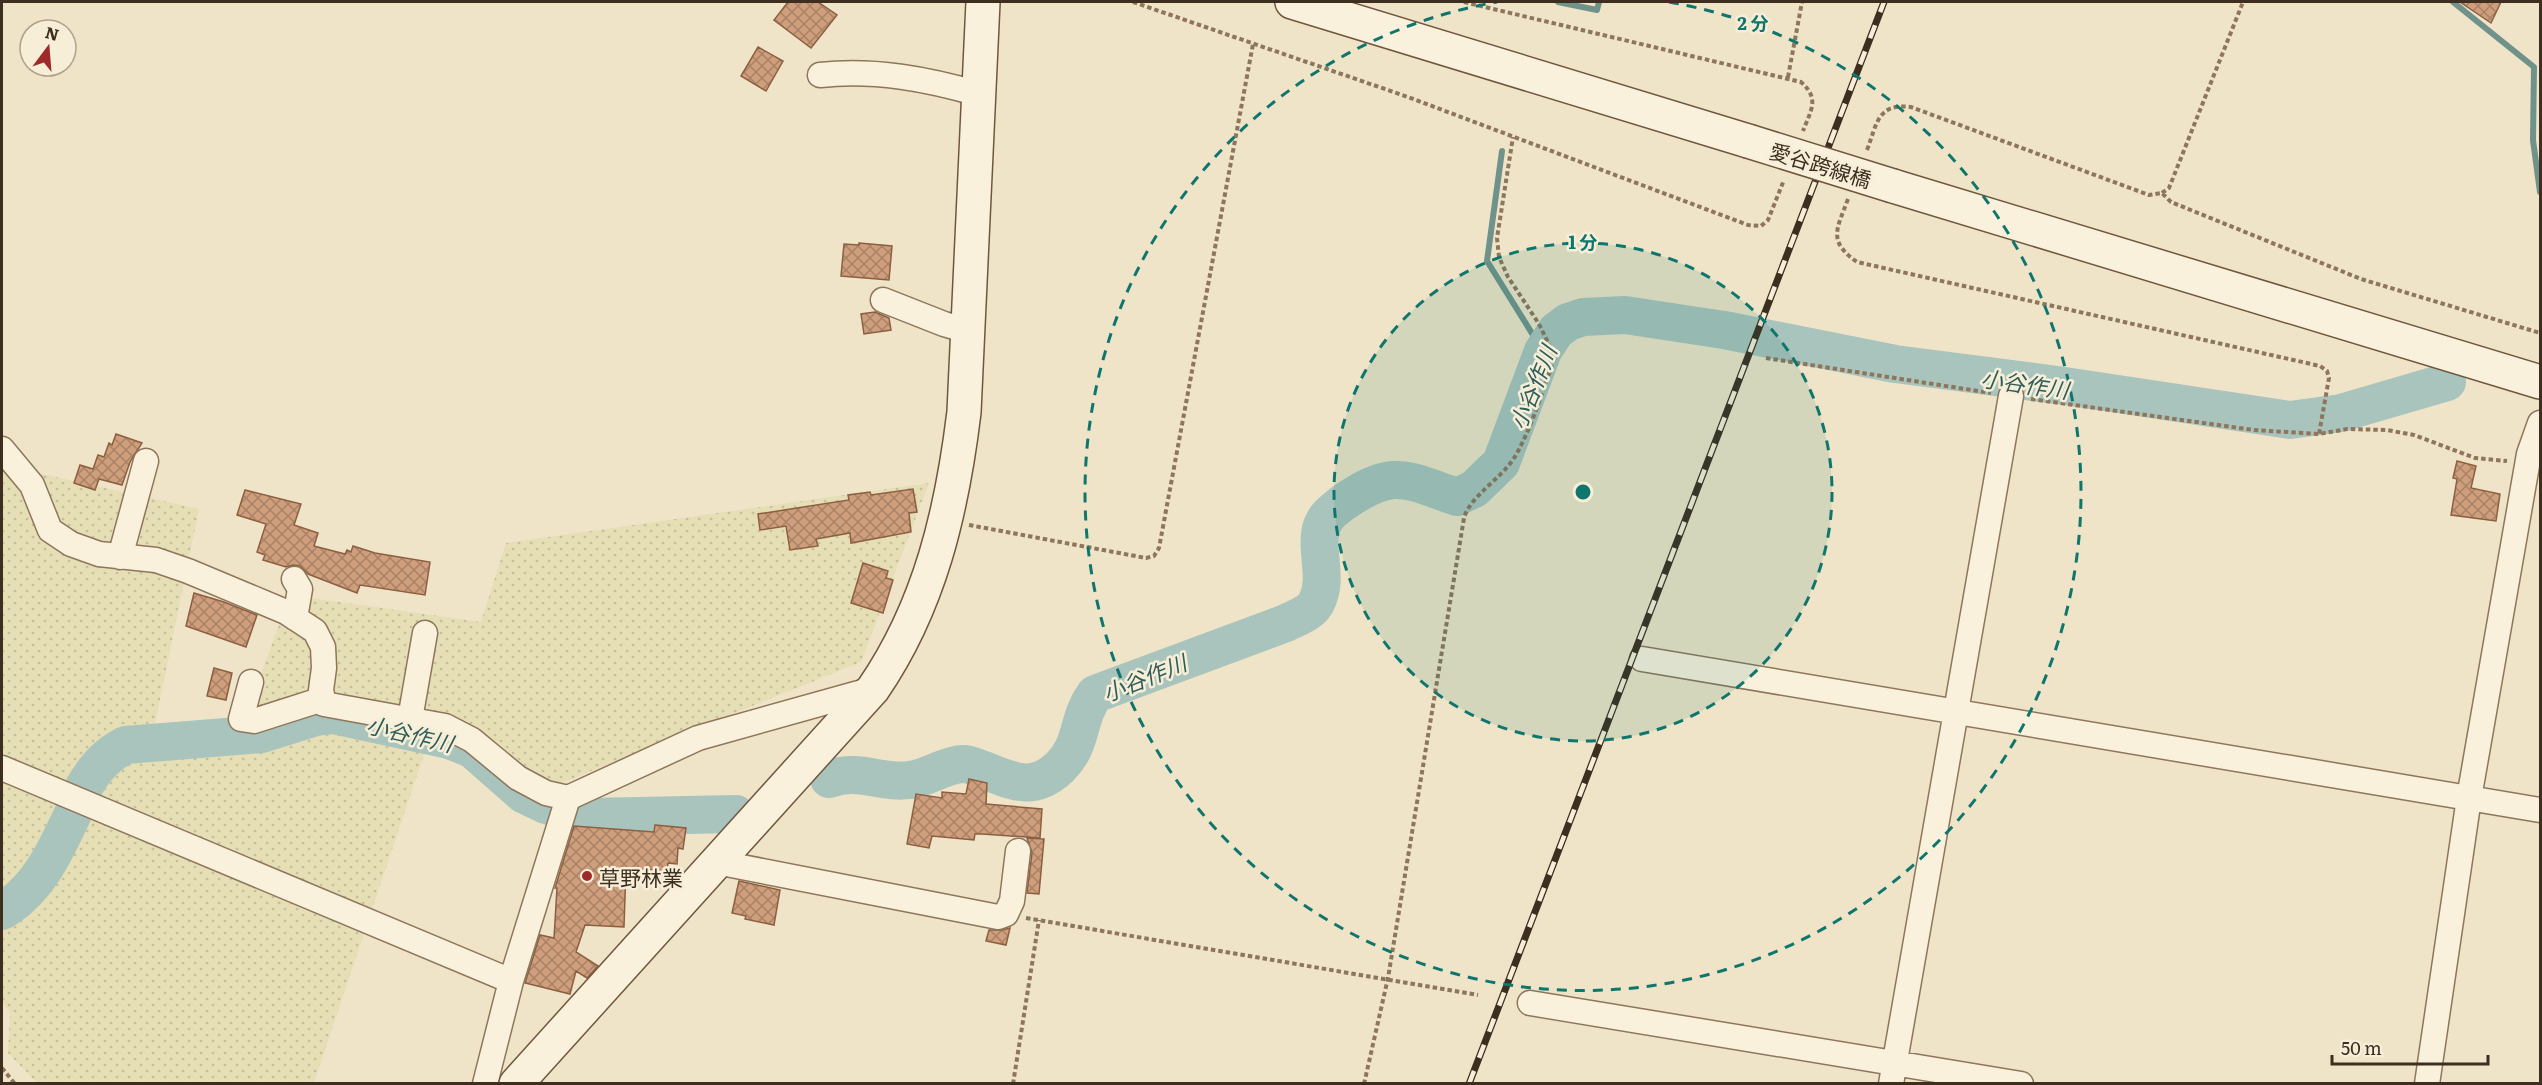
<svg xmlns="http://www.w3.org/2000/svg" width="2542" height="1085" font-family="Literata,'Noto Sans JP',serif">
<defs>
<pattern id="farmland-dots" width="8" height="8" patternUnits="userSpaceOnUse" patternTransform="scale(1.5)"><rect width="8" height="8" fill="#e6deb5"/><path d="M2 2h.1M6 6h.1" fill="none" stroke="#c6bf9b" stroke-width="1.8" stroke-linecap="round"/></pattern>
<pattern id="building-cross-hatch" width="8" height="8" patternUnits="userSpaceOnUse" patternTransform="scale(1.5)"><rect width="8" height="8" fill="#cf9f7d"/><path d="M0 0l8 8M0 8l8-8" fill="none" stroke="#a98266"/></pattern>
</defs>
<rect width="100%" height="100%" fill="#f0e4c8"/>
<path fill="url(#farmland-dots)" d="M2,462l4,4 193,43 -44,215 90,-7 45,-122 191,27 25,-79 423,-60 -68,179 -307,124 -85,-55 -44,20 -111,332 -276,1 -30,-31 2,-40 -8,-12z"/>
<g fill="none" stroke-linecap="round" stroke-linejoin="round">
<path stroke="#6f938a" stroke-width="6" d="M1558,2l39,8 2,-8
M2453,2l81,65 -1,73 7,52
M1502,151l-15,110 56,90"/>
<path stroke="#a9c4bc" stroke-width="38" d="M829,779c31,-11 52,5 81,1 18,-2 34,-15 53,-16 7,0 15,4 21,6 30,12 50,22 76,-3 24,-24 16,-47 35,-73l191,-71c10,-5 25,-10 30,-20 12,-22 1,-46 4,-69 2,-16 12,-23 24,-32 50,-34 60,-23 113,-5l17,-8 27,-26 42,-112 13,-20 12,-9 15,-5 42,-2 99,15 171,34 170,22 225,34 51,-7 106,-31
M84,787c10,-18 23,-33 42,-42l136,-11 54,-17 17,-2 116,25 23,9 51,45 23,11 41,12 149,-3
M2,911c38,-23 55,-63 73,-102"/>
</g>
<path fill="url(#building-cross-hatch)" stroke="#8d5f41" stroke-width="1.5" d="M788,2h30l19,13 -26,33 -37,-28z
M2460,2h41l-10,21z
M758,47l25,14 -17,30 -25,-15z
M859,243l33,3 -3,34 -48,-4 3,-32 15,1z
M875,312l14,6 2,12 -27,4 -3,-20z
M116,434l26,9 -12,19 -8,23 -23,-6 -4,11 -21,-7 6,-18 13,4 5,-14 6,2 5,-14 3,2z
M2457,461l19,5 -5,22 29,6 -4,27 -45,-6 6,-36 -4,-1z
M913,489l4,23 -8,1 2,19 -60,11 -1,-10 -34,6 2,7 -28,4 -4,-24 -26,4 -2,-16 91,-14 -1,-5 22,-3 1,3z
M245,490l56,14 -7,21 24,8 -4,13 31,8 2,-4 4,2 2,-6 22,7 55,9 -5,33 -65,-10 -3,8 -49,-19 -8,-8 -7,-1 -7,2 -23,-7 2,-5 -8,-3 9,-28 -29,-9z
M863,563l25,8 -2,7 7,2 -10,33 -32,-10z
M194,593l30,9 33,13 -11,32 -60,-21z
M214,668l18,5 -6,27 -19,-4z
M969,779l18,4 -1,21 56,5 -2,29 -58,-4h-7l-1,6 -42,-4 -3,12 -22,-4 9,-50 26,4v-6l24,2z
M655,825l31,3 -3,21 -5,-1 -1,16 -9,-1 -1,8 -41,-3 -2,59 -39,-2 -9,27 22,14 -11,12 -11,-7 -6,23 -45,-11 15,-48 14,3 3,-50h-2l19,-62 80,6z
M1027,838l17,1 -5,55 -12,-1 5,-40z
M739,881l41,9 -6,35 -29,-6 1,-3 -14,-3z
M1010,928l-4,17 -20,-4 3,-11h13z"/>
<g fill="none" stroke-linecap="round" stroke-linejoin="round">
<g stroke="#8d765c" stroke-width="27">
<path id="street" d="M820,75c54,-6 107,4 159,19
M883,300l61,24 24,7
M2,449l30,36 18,45 21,14 28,10 57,6 32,11 98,41 29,19 8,16 1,21 -3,22 3,14 121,22 27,14 46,38 28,15 22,5
M120,557l26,-96
M294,579l6,10 -5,29
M1642,659l898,151
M251,682l-10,37 13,2 69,-22
M410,719l15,-86
M2,768l509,213
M716,862l282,55 8,-3 6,-13 6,-50
M1530,1003l491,81
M485,1084l26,-103 57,-183 130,-60 175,-49
M1891,1084l120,-688
M2427,1084l42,-286 60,-344 11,-31"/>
</g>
<g stroke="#6f573f" stroke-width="36">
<path id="secondary" d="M1292,2l456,139
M1893,186l647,196
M516,1084l357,-395c57,-83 79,-178 91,-277l19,-410"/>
</g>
<path stroke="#8d765c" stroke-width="4" stroke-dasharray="4.5 3" stroke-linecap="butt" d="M1133,2l275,95 340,128 13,1 7,-6 16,-40
M1464,2l337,80c19,17 10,28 2,49
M1788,77l14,-75
M1867,150c10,-26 10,-47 44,-43l238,88 13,-2 9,9 190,77 179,54
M2162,193l7,-5 74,-186
M1848,199c-11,30 -21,42 9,63l463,104 7,5 2,7 -10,56
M1766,358l225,35
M2031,399l223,31 65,4 28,-5 40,1 27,5 61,23 32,3
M969,525l177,33 8,-2 5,-8 94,-504
M1026,918l452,77
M2,1068l13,16
M1013,1084l26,-164
M1364,1084l24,-106 76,-460c7,-24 40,-40 53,-65 16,-29 26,-64 38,-96l-16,-33 -31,-47 -9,-20 -2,-19 16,-101"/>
<use href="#street" stroke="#faf1dc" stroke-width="24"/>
<use href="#secondary" stroke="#faf1dc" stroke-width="33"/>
<g stroke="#3d2e20" stroke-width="7">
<path id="rail" d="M1469,1084l415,-1082"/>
</g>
<use href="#rail" stroke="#f7eed8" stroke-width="4.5" stroke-dasharray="14" stroke-linecap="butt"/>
<g stroke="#6f573f" stroke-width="36" stroke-linecap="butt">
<path id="secondary-bridge" d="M1748,141l145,45"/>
</g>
<use href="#secondary-bridge" stroke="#faf1dc" stroke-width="33"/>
</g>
<circle cx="1583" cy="492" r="249" fill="#0f766e" fill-opacity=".12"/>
<g fill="none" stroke="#0f766e" stroke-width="3" stroke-dasharray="10 8">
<circle cx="1583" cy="492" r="249"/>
<path d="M1669 2A498 498 0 1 1 1497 2"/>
</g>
<circle fill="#9e2a2b" stroke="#f7eed8" stroke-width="2" cx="587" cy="876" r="6"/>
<g text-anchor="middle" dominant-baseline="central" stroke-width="5" stroke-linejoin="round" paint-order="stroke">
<g font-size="21" fill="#3d2e20" stroke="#f7eed8">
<text transform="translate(1821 164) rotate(17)">愛谷跨線橋</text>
</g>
<g font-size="21" fill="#3d2e20" stroke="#f7eed8" text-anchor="start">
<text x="599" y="876">草野林業</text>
</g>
<g font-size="22" font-style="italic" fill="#2f5d5a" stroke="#f7eed8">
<text transform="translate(2025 383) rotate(8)">小谷作川</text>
<text transform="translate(1532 387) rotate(-68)">小谷作川</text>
<text transform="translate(1144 677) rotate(-22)">小谷作川</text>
<text transform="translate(410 733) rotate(13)">小谷作川</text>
</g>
</g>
<circle cx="1583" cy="492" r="9" fill="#0f766e" stroke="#f7eed8" stroke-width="3"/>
<g font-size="18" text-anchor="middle" font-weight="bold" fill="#0f766e" stroke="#f7eed8" stroke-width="5" stroke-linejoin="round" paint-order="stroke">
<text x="1753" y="30">2 分</text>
<text x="1583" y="249">1 分</text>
</g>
<rect width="2542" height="1085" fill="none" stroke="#3d2e20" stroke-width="6"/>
<g transform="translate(48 48) rotate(16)"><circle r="28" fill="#f7eed8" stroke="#ada18e" stroke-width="1.5"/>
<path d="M0-4.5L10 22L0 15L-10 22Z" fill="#9e2a2b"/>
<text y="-9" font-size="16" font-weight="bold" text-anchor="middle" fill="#3d2e20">N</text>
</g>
<path d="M2332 1055v9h156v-9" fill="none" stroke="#3d2e20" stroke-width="3"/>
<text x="2341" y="1055" font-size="18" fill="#3d2e20" stroke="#f7eed8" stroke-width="4.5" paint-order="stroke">50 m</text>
</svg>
